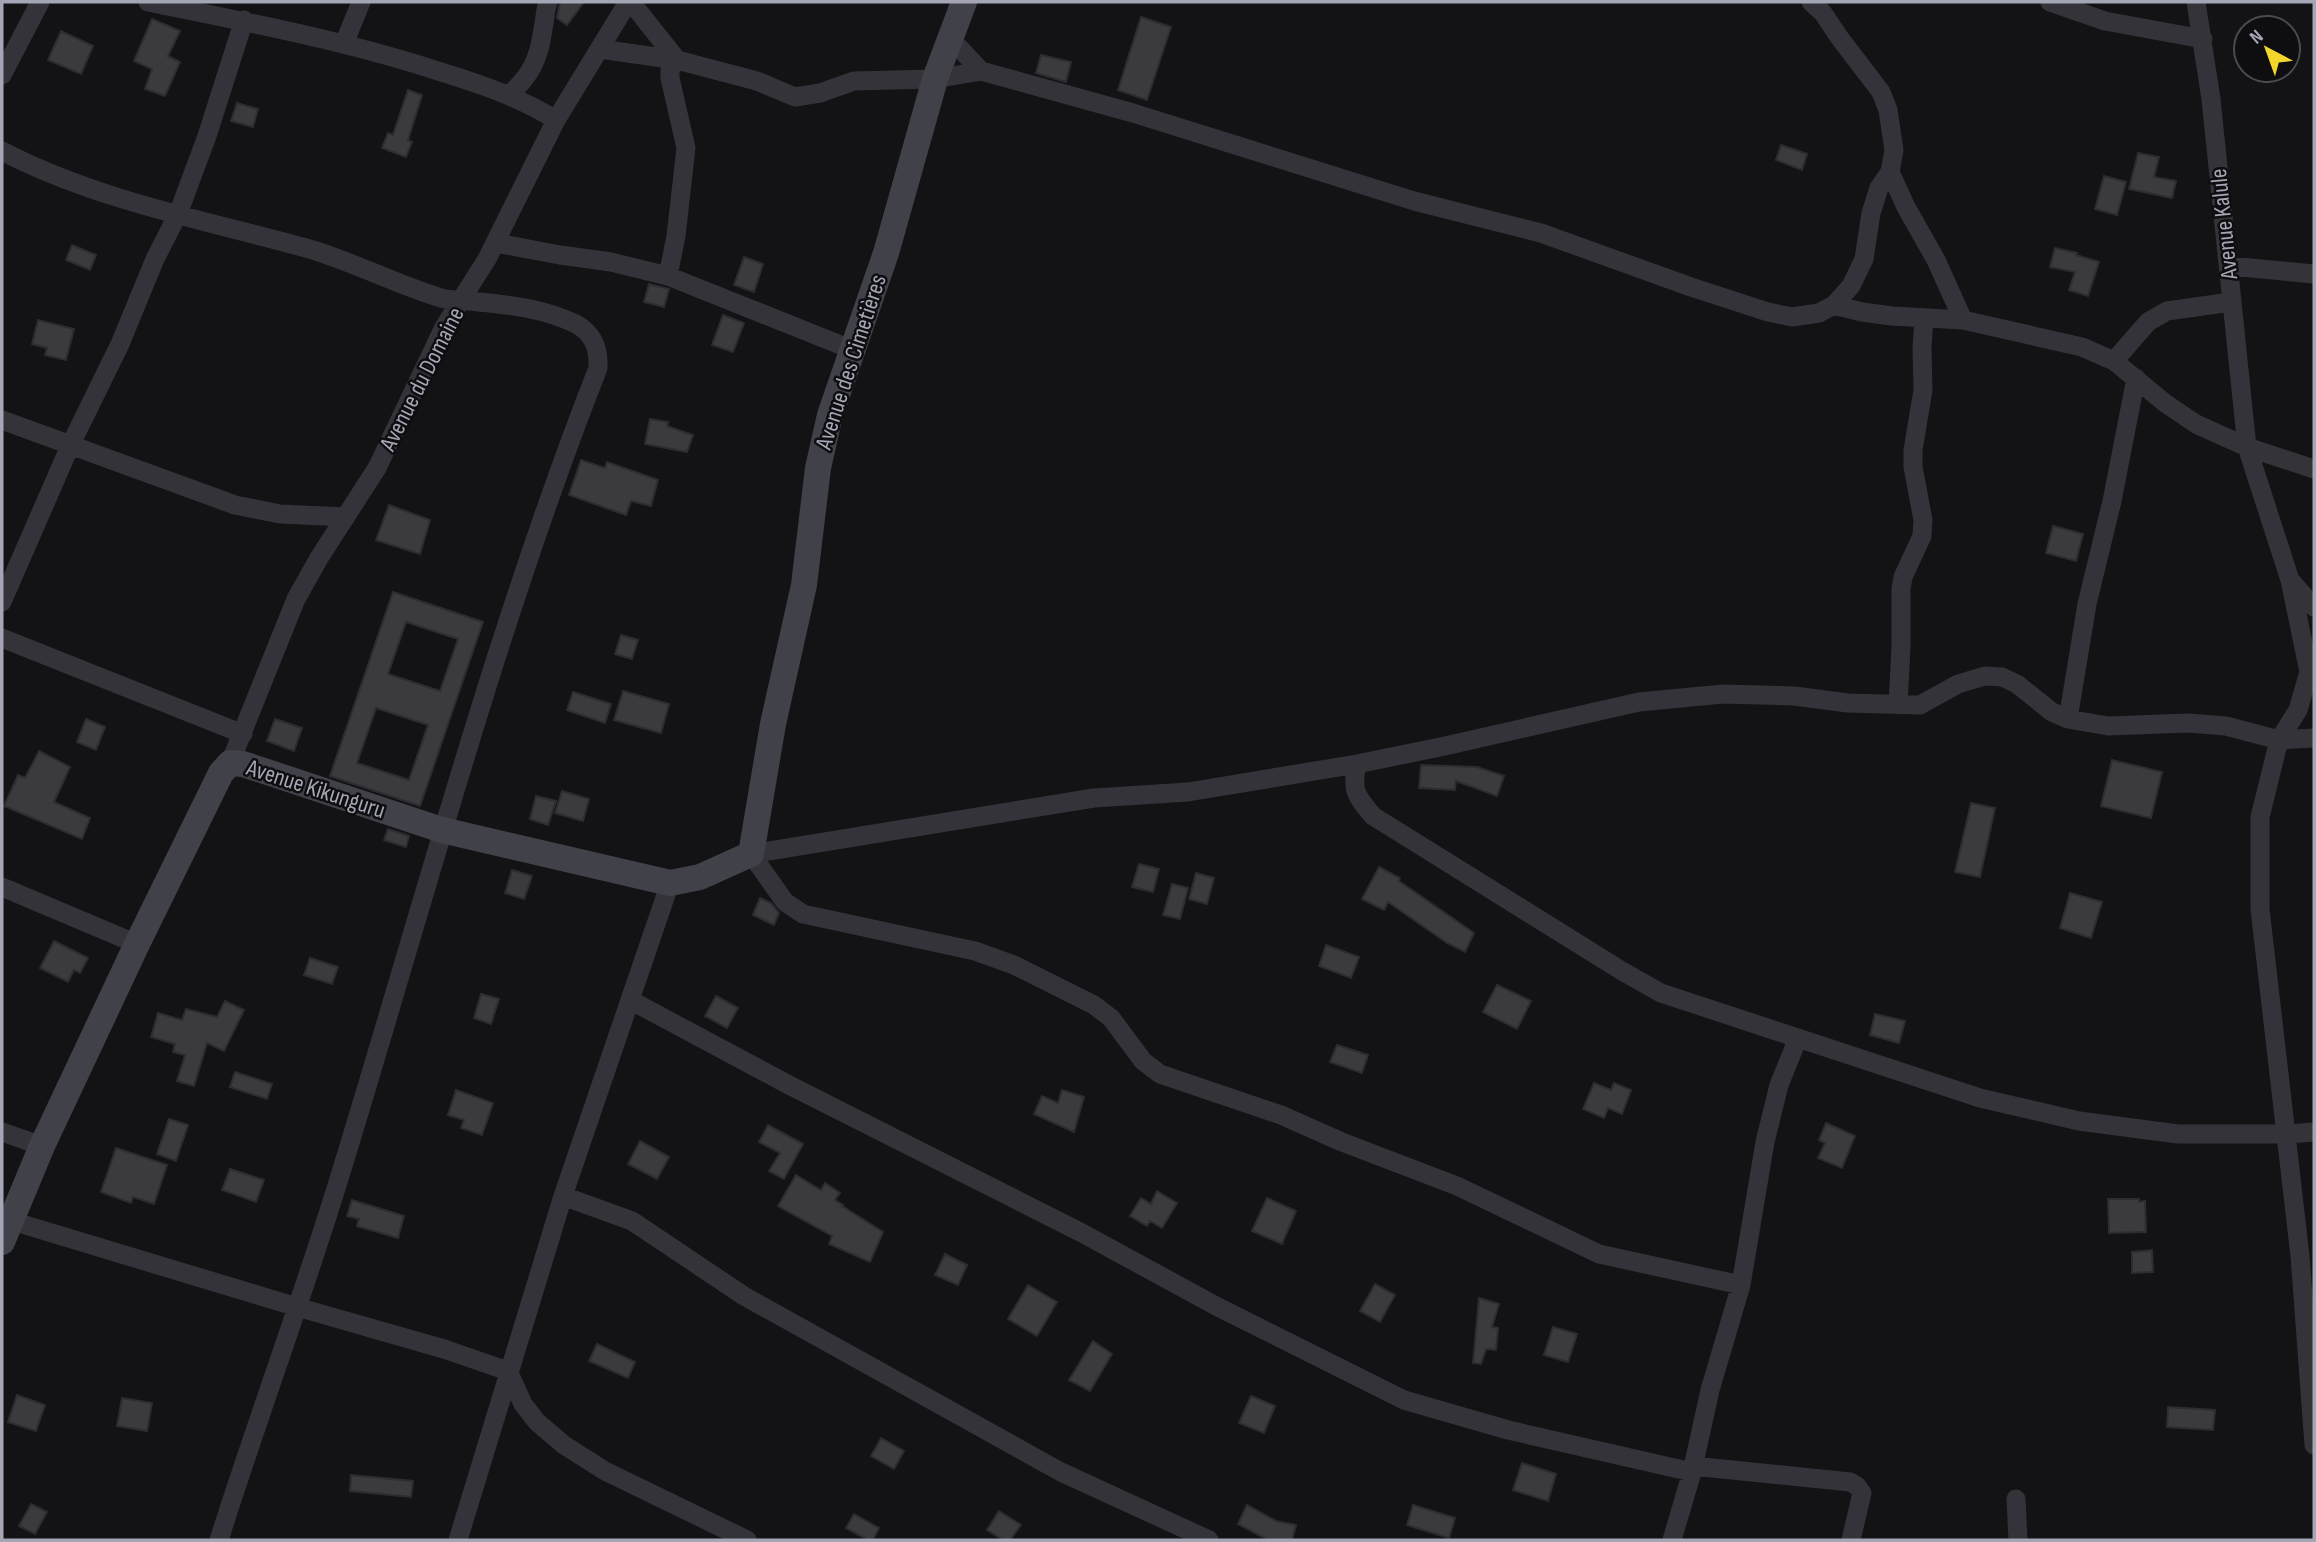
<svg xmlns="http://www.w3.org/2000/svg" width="2316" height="1542" font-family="'Sofia Sans Condensed',sans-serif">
<rect width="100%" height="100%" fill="#131214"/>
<path fill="#3a3a3f" stroke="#2d2c30" stroke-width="2" fill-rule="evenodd" d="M560,2h24l-17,23 -10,-7z
M1141,17l30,10 -24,73 -29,-10z
M152,19l28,12 -12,25 12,6 -15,34 -20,-7 7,-20 -18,-8z
M61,31l32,15 -12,28 -33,-14z
M1041,55l30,7 -5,20 -30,-9z
M408,90l14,5 -14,45 4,2 -6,15 -24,-9 6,-15 5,2z
M237,103l21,6 -5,18 -22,-6z
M1781,145l26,9 -5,16 -26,-10z
M2138,153l21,4 -5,20 22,4 -4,17 -43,-9z
M2104,176l22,6 -9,33 -22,-6z
M72,245l24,10 -6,15 -24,-10z
M2055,248l22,5 -1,2 23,7 -11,34 -19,-6 6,-18 -25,-5z
M744,257l19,7 -9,28 -20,-7z
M649,284l20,5 -5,18 -20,-5z
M723,315l21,8 -11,29 -21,-7z
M38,320l36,9 -8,31 -21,-5 2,-7 -15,-4z
M650,419l18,3 -1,4 26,9 -6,17 -42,-8z
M581,460l24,8 2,-6 51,18 -7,26 -20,-5 -5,14 -57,-20z
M389,505l41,15 -10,34 -44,-14z
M2053,526l30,8 -7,27 -30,-8z
M393,592l90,30 -63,184 -90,-30zM406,622l52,17 -18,52 -52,-17zM376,708l52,17 -19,55 -52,-17z
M621,635l17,5 -6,19 -17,-5z
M623,691l46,13 -8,29 -47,-13z
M573,692l38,12 -6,19 -38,-13z
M86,719l19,8 -9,23 -19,-8z
M275,719l27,9 -8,23 -27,-10z
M39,751l31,16 -16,35 36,16 -8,21 -78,-33 14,-31 7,3z
M2112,760l50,12 -11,46 -50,-12z
M1421,765l56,2 27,9 -7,20 -41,-15 -1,9 -36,-2z
M562,791l27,8 -6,22 -28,-8z
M536,796l20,5 -8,24 -18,-6z
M1971,803l24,5 -15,69 -25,-5z
M388,829l21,7 -3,11 -22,-7z
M1139,864l20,5 -6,23 -21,-5z
M1379,867l21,11 -1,3 75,52 -9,19 -18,-9 -59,-41 -4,8 -22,-11z
M512,870l20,6 -8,23 -19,-6z
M1196,873l18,5 -7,26 -18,-5z
M1172,884l16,4 -8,31 -17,-4z
M2070,893l32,9 -11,36 -31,-10z
M760,898l11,5 8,10 -5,12 -21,-10z
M54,941l34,17 -8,15 -6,-3 -6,12 -28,-14z
M1326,945l33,12 -8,21 -32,-12z
M310,958l28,9 -6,17 -28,-9z
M1497,985l34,16 -14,28 -34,-17z
M481,994l18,5 -8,25 -17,-6z
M716,996l22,12 -11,20 -22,-12z
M225,1001l19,9 -20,41 -17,-8 -13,43 -17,-5 8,-26 -12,-3 2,-8 -24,-7 7,-24 24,7 4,-11 31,8z
M1875,1014l30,7 -6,22 -29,-8z
M1337,1045l31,10 -6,18 -32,-11z
M235,1072l37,12 -5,15 -37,-12z
M1594,1083l17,7 3,-7 17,7 -9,24 -14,-6 -4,10 -21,-9z
M456,1090l37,13 -11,32 -21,-7 3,-8 -16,-5z
M1062,1090l22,7 -10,35 -40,-18 8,-18 16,7z
M169,1119l19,6 -12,36 -19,-7z
M1826,1123l29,13 -13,32 -24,-10 7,-15 -6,-3z
M768,1125l35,19 -19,35 -15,-8 11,-18 -21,-11z
M640,1141l29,16 -12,22 -29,-15z
M116,1148l51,17 -13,39 -21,-7 -2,6 -30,-11z
M230,1169l34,11 -8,22 -34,-12z
M796,1175l25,15 4,-7 15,10 -5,7 8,5 -1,1 41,26 -13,30 -41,-18 3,-8 -54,-30z
M1157,1191l20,12 -15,25 -12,-7 -3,5 -17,-10 11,-18 10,6z
M1267,1198l29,13 -14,33 -30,-13z
M2108,1199h31v3l6,-1 1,31 -37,1z
M352,1200l52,16 -6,22 -41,-12 2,-7 -12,-3z
M2152,1250l1,22 -21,1v-21z
M945,1254l22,11 -9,20 -23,-10z
M1375,1284l20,11 -15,27 -20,-11z
M1028,1285l29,17 -20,34 -29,-17z
M1479,1298l20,6 -7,23 6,1 -2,22 -10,-1 -5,15 -8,-1z
M1553,1327l24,7 -9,28 -24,-7z
M1093,1341l19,13 -22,37 -21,-11z
M597,1344l38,18 -7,16 -39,-17z
M17,1395l28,10 -9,26 -28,-9z
M1251,1396l24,10 -11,27 -25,-10z
M122,1398l30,5 -5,28 -30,-5z
M2168,1407l47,3 -2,20 -46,-3z
M881,1438l23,13 -10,18 -23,-13z
M1522,1463l34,11 -8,27 -35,-11z
M351,1475l62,6 -2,16 -61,-6z
M31,1504l16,8 -12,22 -16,-8z
M1247,1505l29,16 20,4 -4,15h-24l-30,-16z
M1413,1505l42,13 -6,20 -42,-13z
M999,1511l22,14 -11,15h-7l-16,-10z
M854,1514l25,14 -6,12h-5l-22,-12z"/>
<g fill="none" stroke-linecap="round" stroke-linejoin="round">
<path stroke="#343339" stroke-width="19" d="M148,2c97,20 195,38 290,69 42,13 81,26 118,49
M631,2l46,58
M2050,2l55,19 98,18
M2196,2l15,97 36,348 43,133 19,92 -11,38 -19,30 -19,77v92l40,347 14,189
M951,39l30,32
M344,44l17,-42
M600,49l77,11 80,21 38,16 25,-4 34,-12 81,-2 46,-8 152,42 281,88 127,32 150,54 77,25 24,5 27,-4 15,-8 17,-19 13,-27 7,-46 8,-25 11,-16 4,-22 -6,-40 -7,-18 -42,-55 -16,-24 -12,-11
M2,75l38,-73
M509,95c22,-20 30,-36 34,-66 2,-9 2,-19 5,-27
M2,151c94,49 202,69 304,97 46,13 89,36 135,50 11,3 25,2 37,4 34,3 67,7 98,22 18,10 23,25 22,44 -104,265 -176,542 -260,814 -37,120 -81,238 -119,358
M1890,172l16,35 30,53 27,60
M496,243l64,12 51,7 57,14 185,74
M2230,266l84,8
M668,276l8,-40 10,-88 -16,-70v-9l7,-9
M1834,305l28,7 30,4 71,4 119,27 32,14 51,42 31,21 51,23 67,22
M2114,361l34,-39 19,-11 64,-9
M2,420l233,85 45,9 66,3
M2291,581l23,26
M2,602l68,-156 50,-102 35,-85 23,-45 29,-78 37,-116
M2,638l241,96
M1898,705l3,-58v-58l2,-12 19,-41 1,-16 -10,-53v-17l10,-60 -1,-42 2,-30
M2068,719l19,-115 25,-103 24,-123
M230,763l66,-164 23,-41 58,-90 67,-141 43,-68 69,-139 72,-118
M1357,764c-6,26 -1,32 16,52l249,155 39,22 319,105 99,23 99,13h109l27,-2
M2,887l135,57
M630,1000l159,85 293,148 134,73 188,94 104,30 184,42
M2,1132l40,14
M563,1196l69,25 112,75 317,176 148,68
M12,1221l285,86 147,42 64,22 15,33 14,18 27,23 41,26 142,69
M1741,1285l-142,-31 -142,-68 -115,-44 -61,-27 -121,-41 -17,-13 -32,-43 -17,-13 -80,-40 -39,-14 -172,-37 -18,-12 -34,-48 343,-56 94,-6 169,-28 88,-18 194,-44 84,-8 71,2 54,7 72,2 38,-21 27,-8 17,1 15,7 35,28 16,7 40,7 80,-3 38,3 53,14 35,-2
M1693,1466l157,16 7,4 5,7 -11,47
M2016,1499l2,41
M458,1540l105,-344 107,-313
M1672,1540l20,-68 18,-82 31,-105 24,-143 14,-57 19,-47"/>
<path stroke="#414249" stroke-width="26" d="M2,1242l40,-96 95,-202 84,-171 9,-10 13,1 199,66 228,53 30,-6 51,-23 22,-130 31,-139 14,-117 12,-53 56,-162 49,-174 29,-77"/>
</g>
<g text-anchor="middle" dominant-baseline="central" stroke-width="5" stroke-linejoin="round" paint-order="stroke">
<g font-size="24" fill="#a4a6b5" stroke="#0e0d0f">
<text transform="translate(2224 224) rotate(-96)">Avenue Kalule</text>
<text transform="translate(851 362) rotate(-72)">Avenue des Cimetières</text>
<text transform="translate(422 379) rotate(-63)">Avenue du Domaine</text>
<text transform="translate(316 789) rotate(18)">Avenue Kikunguru</text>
</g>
</g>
<rect width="2316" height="1542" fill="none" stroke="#a4a6b5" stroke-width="7"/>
<g transform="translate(2267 49) rotate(319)"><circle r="33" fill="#0e0d0f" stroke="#4a4a51" stroke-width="2"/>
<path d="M0-5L12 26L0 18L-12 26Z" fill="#f3d52c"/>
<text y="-10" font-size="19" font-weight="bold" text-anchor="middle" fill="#a4a6b5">N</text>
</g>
</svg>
